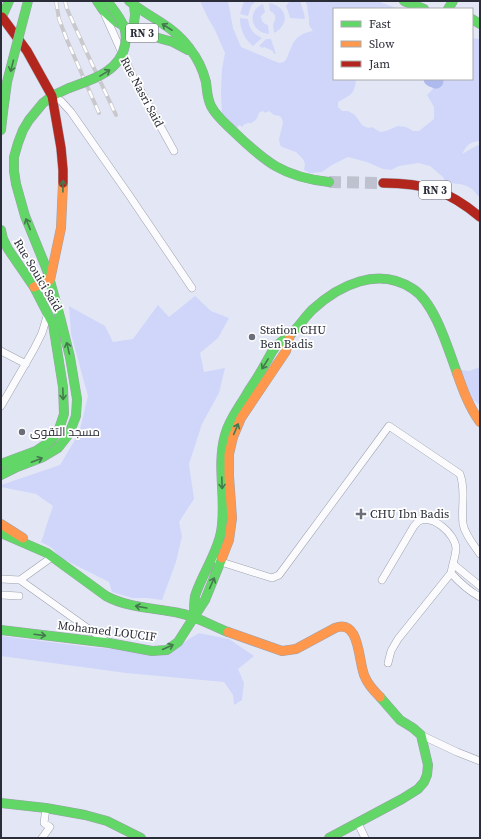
<svg xmlns="http://www.w3.org/2000/svg" width="481" height="839" font-family="'Source Serif 4',Cairo,serif">
<rect width="100%" height="100%" fill="#e3e7f5"/>
<path fill="#cfd6fa" d="M200,1h28l5,27 8,19 38,16 5,-1c4,-4 4,-9 7,-14 4,-11 11,-15 22,-17l-4,-6v-5l-2,-15 -2,-4h72l22,8h-65v70h22c-1,16 -6,16 -18,23v5l4,4h6l7,4 7,10 6,3 4,-1 8,5 6,-1 12,-5 8,1 7,4h6l15,-12v-12l-7,-12 5,-5 5,-11h35v-41l7,1 1,102c-11,1 -13,4 -18,13l16,-9 2,1v52c-3,-3 -5,-6 -7,-8 -8,-7 -17,-6 -27,-7l-3,-6 -13,-11 -12,-3 -19,3 -8,4 -8,-1 -16,-7 -19,-5 -16,8 -10,7 -12,1 -6,-3 1,-6 -2,-5 -7,-7 -14,-5 -2,-2 -1,-6 4,-16 -1,-4 -2,-3 -6,-1 -5,-4 -4,2 -2,-2c-5,1 -4,3 -6,7 -1,2 -4,4 -6,5h-3l-5,2v2l-4,-2 -2,3 -15,-15 -1,-20 1,-24 3,-16 -10,-23 -7,-12z
M245,1h11l-5,5 -3,10 -8,-2 3,-10z
M290,1h10l4,12 1,6 -15,-1 -1,-4 -3,-8z
M269,3c18,3 22,21 5,30l-1,-9c4,-5 3,-11 -3,-13z
M263,4l2,8 -4,4c0,4 2,8 7,9l1,9c-18,-1 -23,-23 -6,-30z
M240,18l8,1c1,9 5,15 14,19l-9,8c-9,-7 -13,-17 -13,-28z
M266,39h5l5,15 -3,-1v-2l-9,-4 -1,1 -4,-2z
M195,296l16,15 18,7 -11,20 -18,15 4,19 21,-4 -6,25 -17,31 -13,40 5,35 -15,23 3,14 -6,26 -14,38 -15,-2h-15l-20,-6 -3,-10 -48,-24 -9,-10 -11,-6 3,-8 1,-4 8,-24 -17,-12 -35,-7v-2l59,-20 19,-32 9,-37 -17,-62 -2,-28 36,20 8,16 20,-3 25,-34 11,12z
M480,367v38l-8,-6 -11,-29 8,1z
M199,633l30,6 25,17 -16,13 6,14 -2,17 -8,5 -1,-10 -9,-13 -98,-9 -125,-17v-20l89,11 76,6z"/>
<g fill="none" stroke-linecap="round" stroke-linejoin="round">
<path stroke="#aebaee" stroke-width="15" d="M431,79l5,2"/>
<path stroke="#bec2cf" stroke-width="12" stroke-dasharray="12 6" stroke-linecap="butt" d="M329,182l54,1"/>
<g stroke="#9ea1ac" stroke-width="8">
<path id="street" d="M105,15l27,60 42,76
M52,96l9,5 10,11 58,83 63,93
M1,351l25,13
M1,406l33,-57 8,-16 6,-20
M218,561l54,17 7,-3 110,-149 71,48c6,16 1,33 3,50 2,11 11,21 17,30
M453,564l27,22
M1,579l19,1 87,62
M20,580l32,-23
M382,580l32,-54c2,-2 3,-4 5,-5 14,-7 36,13 37,27 0,7 -4,18 -5,25 8,9 18,18 29,24
M1,595l18,1
M388,663l3,-12 7,-12 53,-66
M421,735l36,17 23,9
M358,823l7,15
M42,838l8,-11 -6,-4 2,-15"/>
</g>
<g stroke="#9ea1ac" stroke-width="10">
<path id="fast" d="M97,1l6,9 12,11 18,10 40,11 15,8
M129,1c22,18 44,24 61,48 8,10 13,21 16,33 1,8 1,16 5,24 5,10 14,17 22,25 32,31 50,46 96,51
M404,1l20,8
M448,9l5,-8
M1,19l8,-18
M472,19l8,5
M133,31l2,-16 -1,-10
M1,130l2,-18
M1,230l2,9 5,10 26,38 19,37 10,63 1,27 -5,15 -8,12 -15,10 -35,13
M1,475l16,-8 26,-10 15,-9 11,-14 7,-18 1,-17 -7,-42 -10,-40 -13,-47 -22,-54 -9,-32 -2,-13v-14l4,-14 5,-13 6,-10 14,-17 9,-7 17,-8
M1,533l46,20 59,43c22,12 49,12 73,17 17,3 33,13 49,19
M194,617c0,-7 0,-15 1,-21 7,-22 22,-42 26,-64 6,-32 -5,-65 4,-97 4,-16 16,-30 24,-45 7,-10 13,-20 19,-31 2,-4 5,-9 8,-13 4,-4 10,-7 14,-11 8,-7 14,-17 22,-25 27,-25 66,-44 101,-21 22,14 35,60 44,84
M1,630l108,13 43,8 15,-1 11,-8 27,-42 17,-42
M1,803l45,5 39,7 22,6 34,17
M329,838l73,-39 16,-10 6,-7 3,-7 1,-10 -7,-30 -8,-7 -13,-8 -20,-23"/>
</g>
<g stroke="#9ea1ac" stroke-width="10">
<path id="slow" d="M34,287l16,-7 11,-52 2,-45
M457,373c6,17 12,34 23,49
M1,524l22,14
M222,558l7,-18 3,-22 -3,-42v-22l4,-17 8,-19 45,-67 4,-16
M228,632l54,19 14,-2 39,-21c26,-10 23,36 30,49 3,8 9,14 15,20"/>
</g>
<g stroke="#9ea1ac" stroke-width="10">
<path id="jam" d="M2,17l25,34 25,45 9,52 2,22v13
M383,183c41,0 65,7 97,34"/>
</g>
<use href="#street" stroke="#fbfbfe" stroke-width="7"/>
<use href="#fast" stroke="#63d668" stroke-width="9"/>
<use href="#slow" stroke="#ff974d" stroke-width="9"/>
<use href="#jam" stroke="#b3261e" stroke-width="9"/>
<g stroke="#c9c9cd" stroke-width="4">
<path id="rail" d="M56,1l3,18 8,21 32,73
M65,1l2,8 19,42 30,64"/>
</g>
<use href="#rail" stroke="#fff" stroke-width="2.5" stroke-dasharray="8" stroke-linecap="butt"/>
<g stroke="#9ea1ac" stroke-width="10" stroke-linecap="butt">
<path id="fast-bridge" d="M69,88c22,-8 51,-16 56,-43 1,-6 1,-13 -1,-18 -4,-10 -11,-18 -17,-26
M3,112l4,-30 21,-81"/>
</g>
<use href="#fast-bridge" stroke="#63d668" stroke-width="9"/>
</g>
<defs><path id="oneway-shaft" d="M-6 0H5M1.5-3L5.5 0L1.5 3" fill="none" stroke-width="1.6" stroke-linecap="round" stroke-linejoin="round"/></defs>
<g stroke="#44794d">
<use href="#oneway-shaft" transform="translate(167 27) rotate(-147)"/>
<use href="#oneway-shaft" transform="translate(12 66) rotate(104)"/>
<use href="#oneway-shaft" transform="translate(105 73) rotate(-32)"/>
<use href="#oneway-shaft" transform="translate(63 186) rotate(-89)"/>
<use href="#oneway-shaft" transform="translate(28 224) rotate(-112)"/>
<use href="#oneway-shaft" transform="translate(68 348) rotate(-103)"/>
<use href="#oneway-shaft" transform="translate(265 364) rotate(122)"/>
<use href="#oneway-shaft" transform="translate(63 394) rotate(88)"/>
<use href="#oneway-shaft" transform="translate(236 429) rotate(-67)"/>
<use href="#oneway-shaft" transform="translate(37 460) rotate(-21)"/>
<use href="#oneway-shaft" transform="translate(222 483) rotate(88)"/>
<use href="#oneway-shaft" transform="translate(212 583) rotate(-66)"/>
<use href="#oneway-shaft" transform="translate(141 607) rotate(-170)"/>
<use href="#oneway-shaft" transform="translate(40 635) rotate(7)"/>
<use href="#oneway-shaft" transform="translate(168 647) rotate(-24)"/>
</g>
<g fill="#6b6e7a" stroke="#fff" stroke-width="1.5">
<circle cx="252" cy="337" r="4"/>
<circle cx="22" cy="432" r="4"/>
<path d="M359 508h4v4h4v4h-4v4h-4v-4h-4v-4h4z"/>
</g>
<g text-anchor="middle" dominant-baseline="central" stroke-width="3.5" stroke-linejoin="round" paint-order="stroke">
<g fill="#fff" stroke="#6a6c73" stroke-width="1">
<rect x="126" y="24" width="32" height="18" rx="3"/>
<rect x="419" y="181" width="32" height="18" rx="3"/>
</g>
<g font-size="11" font-weight="bold" fill="#2a2d37">
<text x="142" y="33">RN 3</text>
<text x="435" y="190">RN 3</text>
</g>
<g font-size="12" fill="#2a2d37" stroke="#fff">
<text transform="translate(142 92) rotate(62)">Rue Nasri Said</text>
<text transform="translate(38 275) rotate(59)">Rue Souici Saïd</text>
<text transform="translate(107 631) rotate(7)">Mohamed LOUCIF</text>
</g>
<g font-size="12" fill="#2a2d37" stroke="#fff" text-anchor="start">
<text x="260" y="330">Station CHU<tspan x="260" dy="14">Ben Badis</tspan></text>
<text x="30" y="432">مسجد التقوى</text>
<text x="370" y="514">CHU Ibn Badis</text>
</g>
</g>
<rect width="481" height="839" fill="none" stroke="#2a2d37" stroke-width="4"/>
<rect x="333" y="8" width="140" height="72" fill="#ffffff" stroke="#aaabaf"/>
<rect x="341" y="21" width="20" height="6" fill="#63d668" stroke="#aaabaf"/>
<text x="369" y="28" font-size="12" fill="#2a2d37">Fast</text>
<rect x="341" y="41" width="20" height="6" fill="#ff974d" stroke="#aaabaf"/>
<text x="369" y="48" font-size="12" fill="#2a2d37">Slow</text>
<rect x="341" y="61" width="20" height="6" fill="#b3261e" stroke="#aaabaf"/>
<text x="369" y="68" font-size="12" fill="#2a2d37">Jam</text>
</svg>
